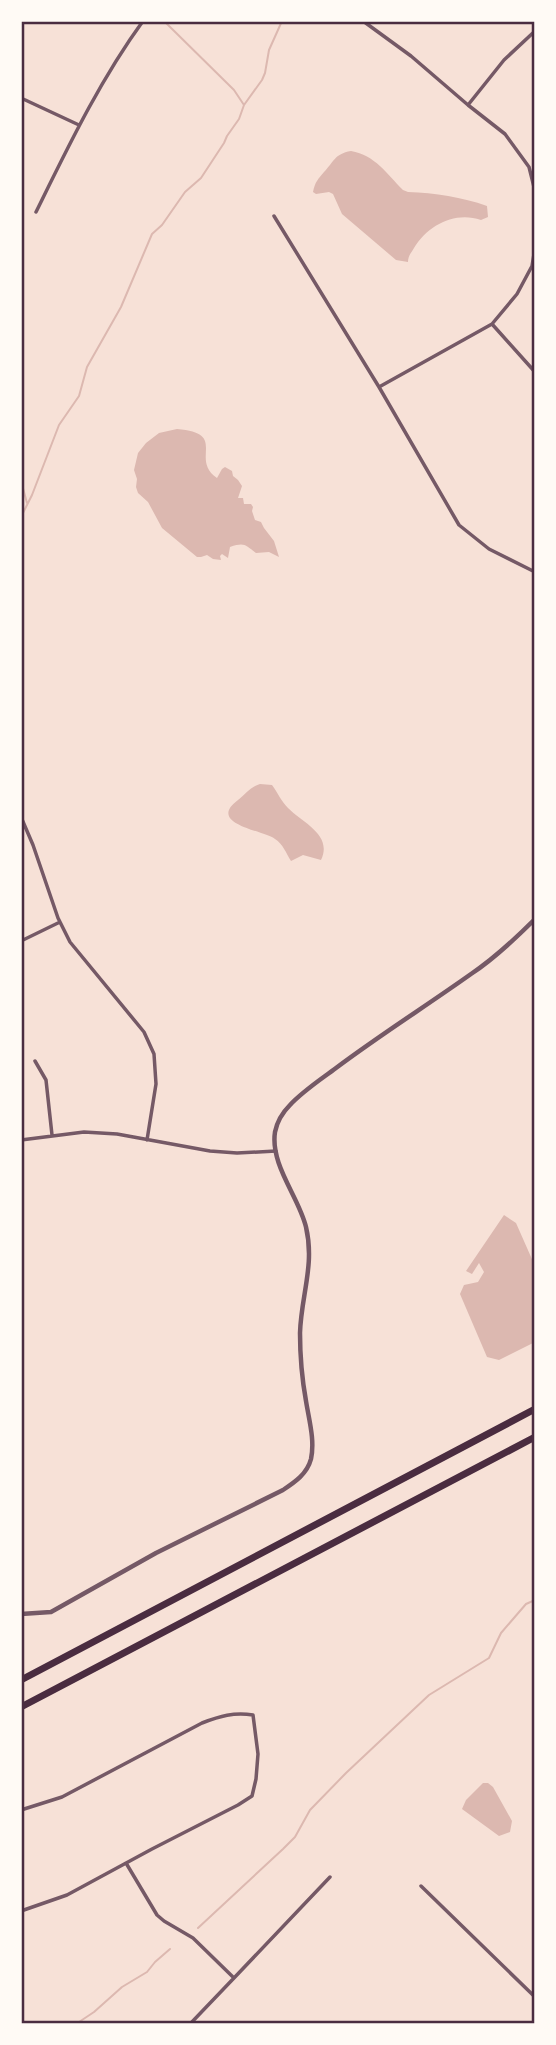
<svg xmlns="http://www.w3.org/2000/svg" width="556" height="2045" font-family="'Sofia Sans Condensed',sans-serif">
<rect width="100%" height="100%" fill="#f7e1d7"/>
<path fill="#dcb8b0" d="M351,151c24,4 36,23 52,39l5,2c27,1 54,5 79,14l1,11 -7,3c-26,-9 -53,5 -67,28 -3,5 -6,8 -6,14l-12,-2 -54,-46 -9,-20 -4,-2 -13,2 -3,-2c2,-10 5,-13 11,-20 10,-10 10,-18 27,-21z
M177,429c52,4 12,30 40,49l5,-9 3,-2 7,4 1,5 5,4 4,6 -4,12h5l1,6h7l2,3 -1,4 3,9 6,2 3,6 10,13 5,16 -10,-5 -13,1c-11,-8 -11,-11 -26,-6l-2,11 -6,-4 -2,2 1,4 -8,-1 -6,-4 -6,2h-4l-35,-29 -14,-26 -10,-9 -2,-6 1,-8 -3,-9 4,-17 8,-10 13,-10z
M260,784l12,1c6,8 9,16 16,23 15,15 45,27 33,52l-18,-5 -12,6c-5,-8 -8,-17 -16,-22 -12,-9 -69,-15 -37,-39 8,-6 12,-13 22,-16z
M504,1215l12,8 19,43v76l-36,18 -12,-3 -27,-63 4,-9 14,-3 6,-10 -5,-9 -7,11 -6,-3z
M483,1783h5l5,4 19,34 -2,11 -11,4 -37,-27 4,-9z"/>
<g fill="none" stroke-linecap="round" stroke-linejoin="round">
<path stroke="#dcb8b0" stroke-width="2" d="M164,21l70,69 10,15
M21,481l6,22
M21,517l11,-22 27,-70 20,-29 8,-29 34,-60 31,-73 10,-9 23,-33 16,-14 23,-35 3,-7 12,-17 5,-14 18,-25 3,-7 4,-23 13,-29
M198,1928l85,-79 12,-12 15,-27 36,-37 83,-78 60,-37 12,-25 25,-29 9,-4
M76,2024l18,-12 28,-25 25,-15 8,-10 15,-13"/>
<path stroke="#755966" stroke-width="3.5" d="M363,21l48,35 57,49 37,29 24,33 6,24
M21,98l58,27
M468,105l36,-45 31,-29
M36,212c32,-65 64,-132 107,-191
M274,216l105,171 80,138 30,24 46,23
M492,324l43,48
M379,387l113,-63 25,-30 15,-28 3,-18
M21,817l12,28 25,73 12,24 74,90 10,22 2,30 -9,56
M21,941l39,-19
M35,1061l11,19 6,55
M21,1140l63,-8 33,2 93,17 27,2 39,-2
M21,1810l41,-13 140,-74c18,-7 32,-11 51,-8l5,39 -2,25 -4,17 -14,9 -86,44 -85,46 -46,16
M126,1863l31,52 7,6 29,17 41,40 96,-101
M421,1886l114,111
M190,2024l44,-46"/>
<path stroke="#755966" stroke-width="4.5" d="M21,1614l30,-2 105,-59 127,-63c12,-8 24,-16 28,-31 4,-19 -2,-39 -5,-58 -4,-22 -6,-46 -6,-68 1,-37 15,-68 6,-106 -7,-30 -36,-62 -31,-95 2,-10 8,-20 15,-27 13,-14 30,-25 46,-37 44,-33 90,-62 135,-94 24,-16 44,-35 64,-55"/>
<path stroke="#4a2c40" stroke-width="7" d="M21,1680l514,-271
M21,1707l514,-270"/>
</g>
<rect width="556" height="2045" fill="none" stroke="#fffaf5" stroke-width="46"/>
<rect x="23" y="23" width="510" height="1999" fill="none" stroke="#4a2c40" stroke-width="2.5"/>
</svg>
